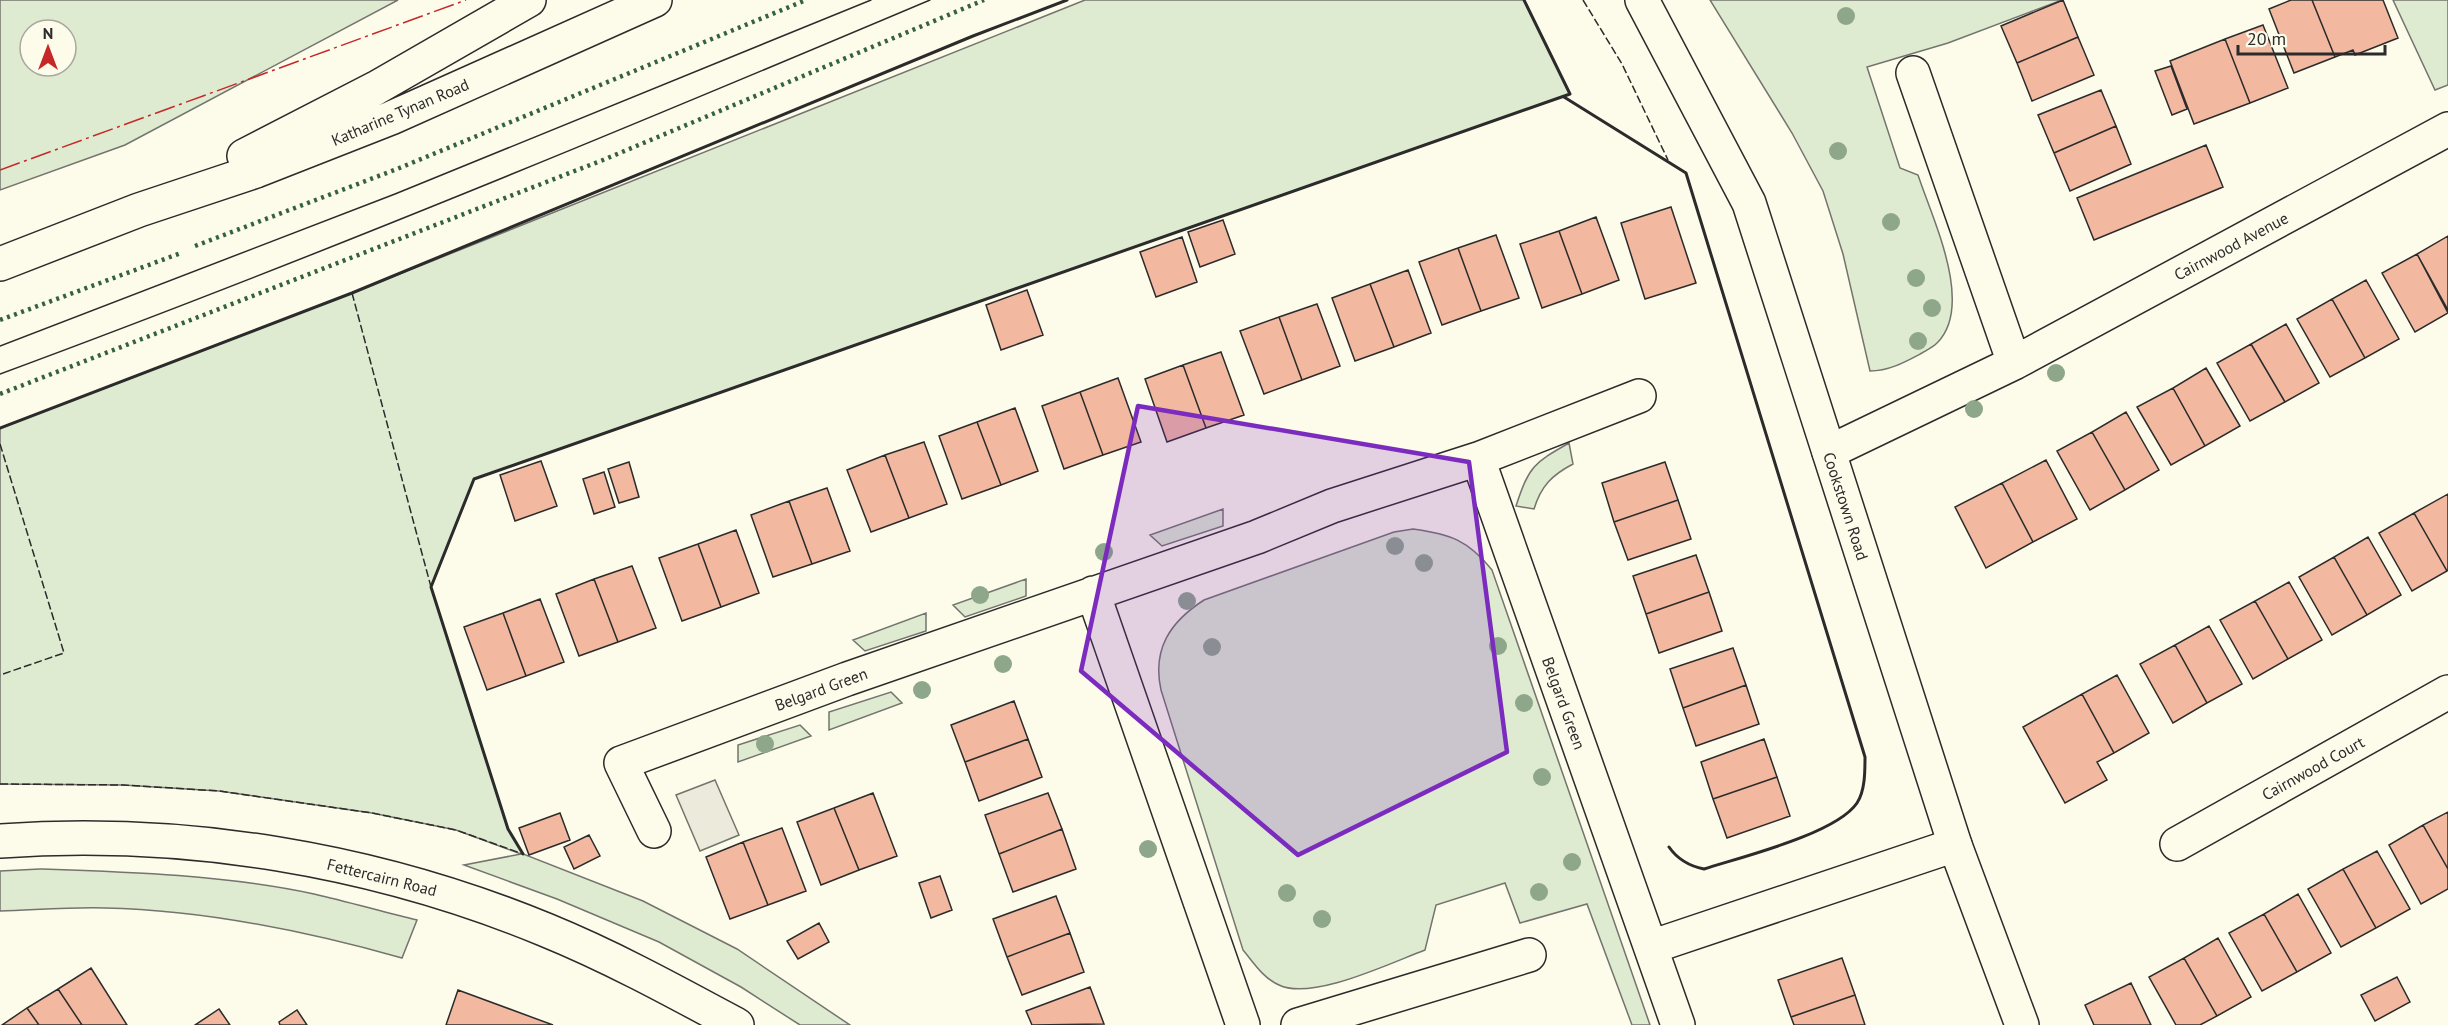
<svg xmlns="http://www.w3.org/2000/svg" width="2448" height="1025" font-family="'PT Sans',sans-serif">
<rect width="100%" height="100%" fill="#fdfbea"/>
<path fill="#deebd1" stroke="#74746e" stroke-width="1.5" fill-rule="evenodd" d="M0,0h398l-273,145 -125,45zM30,30h36v36h-36z
M1085,0h439l46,94 -1096,385 -43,108 77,242 15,25 120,47 94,48 113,76h-50l-59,-38 -82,-45 -102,-43 -93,-34 57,-11 -65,-24 -84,-17 -153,-22 -96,-6 -123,-1v-356l352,-135z
M1710,0h352l-114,43 -81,24 33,101 18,7c14,43 57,130 19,168 -4,4 -10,7 -15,10 -17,9 -33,18 -52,18l-27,-117 -20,-63 -31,-58z
M2393,0h55v85l-13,5z
M1569,443l4,21c-21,11 -32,22 -39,45l-18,-3c13,-40 18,-43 53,-63z
M1223,509v17l-61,20 -12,-11z
M1413,529c37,5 55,11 79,41l158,455h-18l-45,-121 -67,19 -15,-40 -69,22 -11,45c-35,13 -113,51 -146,35 -16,-7 -25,-22 -36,-35l-82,-260c-9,-41 9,-68 43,-90l190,-68z
M1026,579v17l-61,21 -12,-12z
M926,613v18l-61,20 -12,-11z
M891,692l11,11 -73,27v-18z
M800,725l11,11 -73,26v-17z
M40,869c91,3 185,6 274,25 35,8 69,18 103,26l-15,38c-96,-27 -197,-48 -297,-50 -35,-1 -70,2 -105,3v-40z"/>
<path fill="#eceadb" stroke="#74746e" stroke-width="1.5" d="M715,780l24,55 -39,16 -24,-56z"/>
<path fill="#f2b8a0" stroke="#2b2b2b" stroke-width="1.5" d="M2063,0l15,37 -61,26 -16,-37z
M2291,0h21l23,57 -41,16 -25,-64z
M2312,0h71l15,38 -43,17 -2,-5 -18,7z
M2263,25l25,63 -38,15 -25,-64z
M2078,37l16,38 -62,26 -15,-38z
M2225,39l25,64 -56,21 -24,-63z
M2171,66l16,43 -15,6 -17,-44z
M2101,90l15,36 -62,27 -16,-38z
M2116,126l15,38 -61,27 -16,-38z
M2206,145l17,42 -129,53 -17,-42z
M1671,207l25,76 -51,16 -24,-76z
M1596,217l23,63 -37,14 -23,-63z
M1223,220l12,34 -35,13 -12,-35z
M1559,231l23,63 -40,14 -22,-64z
M1496,235l23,63 -38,13 -23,-63z
M2448,236v74l-31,-56z
M1182,237l15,45 -41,15 -16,-45z
M1458,248l23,63 -39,14 -23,-63z
M2417,254l31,59 -33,19 -33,-59z
M1408,270l23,63 -37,14 -24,-63z
M2366,280l33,59 -34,19 -33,-59z
M1370,284l24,63 -39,14 -23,-63z
M1027,290l16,45 -42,15 -15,-45z
M2332,299l33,59 -35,19 -33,-58z
M1317,304l23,62 -38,14 -23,-63z
M1279,317l23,63 -38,14 -24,-63z
M2286,324l33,59 -34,19 -34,-58z
M2251,344l34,58 -35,19 -33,-58z
M1221,352l23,63 -38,13 -23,-63z
M1183,365l23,63 -39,14 -22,-63z
M2206,368l34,58 -35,20 -32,-58z
M1118,378l23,64 -38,13 -23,-63z
M2173,388l32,58 -34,19 -34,-58z
M1080,392l23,63 -39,14 -22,-63z
M1015,408l23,63 -37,14 -24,-63z
M2126,412l33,58 -34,20 -33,-58z
M977,422l24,63 -39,14 -23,-63z
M2092,432l33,58 -35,20 -33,-59z
M924,442l23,62 -38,14 -24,-63z
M885,455l24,63 -38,14 -24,-62z
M2046,460l31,59 -44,23 -31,-59z
M541,461l16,45 -42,15 -15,-46z
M629,462l10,35 -20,6 -11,-34z
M1665,462l13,38 -64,22 -12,-39z
M604,472l11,35 -21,7 -11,-35z
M2002,483l31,59 -47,26 -31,-61z
M827,488l23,63 -38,13 -23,-63z
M2448,494v76l-1,1 -33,-58z
M1678,500l13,39 -63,21 -14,-38z
M789,501l23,63 -39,13 -22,-62z
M2414,513l33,58 -35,20 -33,-58z
M736,530l23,63 -38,14 -23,-63z
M2368,537l33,58 -34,20 -33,-58z
M698,544l23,63 -39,14 -23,-63z
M1696,555l13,37 -63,22 -13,-38z
M2334,557l33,58 -35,20 -33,-58z
M632,566l24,62 -38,14 -24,-63z
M594,579l24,63 -39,14 -23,-62z
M2289,582l33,58 -34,19 -33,-58z
M1709,592l13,39 -63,22 -13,-39z
M540,599l24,63 -38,14 -23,-63z
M2255,601l33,58 -35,20 -33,-59z
M503,613l23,63 -39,14 -23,-63z
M2209,626l33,58 -35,19 -32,-58z
M2175,645l32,58 -34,20 -33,-59z
M1733,648l13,37 -63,23 -13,-39z
M2117,675l32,58 -35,20 -32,-59z
M1746,685l13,39 -63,22 -13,-38z
M2082,694l32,59 -17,9 10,18 -42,23 -42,-76z
M1014,701l14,38 -63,23 -14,-37z
M1028,739l14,38 -63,24 -14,-39z
M1764,739l13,38 -64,22 -12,-37z
M1777,777l13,39 -63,22 -14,-39z
M873,793l24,63 -38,14 -25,-62z
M1048,793l14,36 -63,25 -14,-39z
M834,808l25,62 -38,15 -24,-63z
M2448,812v57l-25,-44z
M560,813l10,27 -41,15 -10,-27z
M2423,825l25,44v20l-27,15 -32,-59z
M782,828l24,63 -38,14 -25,-63z
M1062,829l14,40 -63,23 -14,-38z
M589,835l11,21 -26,13 -10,-22z
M743,842l25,63 -38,14 -24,-62z
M2377,851l33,58 -34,19 -33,-59z
M2343,869l33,59 -35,19 -33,-58z
M940,876l12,34 -21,8 -12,-35z
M2298,894l33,59 -34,19 -33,-58z
M1056,896l14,37 -63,24 -14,-38z
M2264,914l33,58 -35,19 -33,-58z
M819,923l10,19 -31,17 -11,-18z
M1070,933l14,39 -62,23 -15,-38z
M2218,938l33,59 -34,19 -33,-58z
M1842,958l13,37 -64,22 -13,-37z
M2184,958l33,58 -17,9h-24l-27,-48z
M91,968l36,57h-45l-24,-36z
M2397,977l13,25 -35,19 -14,-26z
M2131,983l20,42h-57l-9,-20z
M1090,987l14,37 -72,1 -6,-14z
M58,989l24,36h-43l-12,-17z
M458,990l95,35h-107z
M1855,995l10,30h-71l-3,-8z
M27,1008l12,17h-37z
M219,1009l11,16h-35z
M297,1010l10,15h-27l-1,-3z"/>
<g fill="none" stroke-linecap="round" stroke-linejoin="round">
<g stroke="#2b2b2b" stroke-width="36">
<path id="minor" d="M1913,73l101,290
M1829,452l185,-89 434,-234
M1478,459l200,566
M1093,593l150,432
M654,831l-33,-68 226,-84 410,-142 75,-31 146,-47 161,-63
M2177,844l271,-152
M1651,947l304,-102
M1298,1025l231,-70"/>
</g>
<g stroke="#2b2b2b" stroke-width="36">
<path id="tertiary" d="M1642,0l107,203 206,642 67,180
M0,841c186,-13 374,18 546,89 66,27 128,61 191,95"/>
</g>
<g stroke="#2b2b2b" stroke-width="36">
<path id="secondary" d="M244,156l132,-68 153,-88
M0,264l139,-54 117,-39 135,-53 264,-118"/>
</g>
<use href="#minor" stroke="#fdfbea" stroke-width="33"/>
<use href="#tertiary" stroke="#fdfbea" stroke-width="33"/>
<use href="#secondary" stroke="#fdfbea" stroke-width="33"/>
<path stroke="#2b2b2b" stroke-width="1.5" d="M0,346l395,-152 476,-194
M0,374c314,-116 622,-244 930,-374"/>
<path stroke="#34623c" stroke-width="4.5" stroke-dasharray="3 4.5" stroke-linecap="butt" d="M195,246l202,-77 409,-169
M0,320l181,-67
M0,394l603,-234 381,-160"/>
<path stroke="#2b2b2b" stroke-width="1.5" stroke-dasharray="8 3" stroke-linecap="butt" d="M1583,0l39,64 46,96
M352,293l79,294
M0,444l64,209 -64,22
M0,784l123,1 96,6 153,22 84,17 67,24"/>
<path stroke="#2b2b2b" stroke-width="3" d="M1564,97l122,76 179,584c0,15 0,34 -8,46 -21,31 -116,54 -153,66 -15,-3 -26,-9 -35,-22
M0,428l352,-135 621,-257 94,-36
M523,854l-15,-25 -77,-242 43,-108 1096,-385 -46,-94"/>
<path stroke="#c62828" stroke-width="1.5" stroke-dasharray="21 4.5 3 4.5" stroke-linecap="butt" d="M0,170l466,-170"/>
</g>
<g fill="#8ea78a">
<circle cx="1846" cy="16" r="9"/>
<circle cx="1838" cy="151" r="9"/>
<circle cx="1891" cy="222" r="9"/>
<circle cx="1916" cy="278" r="9"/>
<circle cx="1932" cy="308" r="9"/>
<circle cx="1918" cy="341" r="9"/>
<circle cx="2056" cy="373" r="9"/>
<circle cx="1974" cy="409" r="9"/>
<circle cx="1395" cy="546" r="9"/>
<circle cx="1104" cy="552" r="9"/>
<circle cx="1424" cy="563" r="9"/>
<circle cx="980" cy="595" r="9"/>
<circle cx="1187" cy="601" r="9"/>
<circle cx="1498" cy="646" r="9"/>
<circle cx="1212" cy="647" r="9"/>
<circle cx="1003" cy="664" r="9"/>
<circle cx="922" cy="690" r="9"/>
<circle cx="1524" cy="703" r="9"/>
<circle cx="765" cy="744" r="9"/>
<circle cx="1542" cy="777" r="9"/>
<circle cx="1148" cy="849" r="9"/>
<circle cx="1572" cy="862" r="9"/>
<circle cx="1539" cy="892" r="9"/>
<circle cx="1287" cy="893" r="9"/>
<circle cx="1322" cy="919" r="9"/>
</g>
<path fill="#7b2cbf" fill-opacity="0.2" stroke="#7b2cbf" stroke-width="4.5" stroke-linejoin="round" d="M1138,406l331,56 38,290 -209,103 -217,-184z"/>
<g text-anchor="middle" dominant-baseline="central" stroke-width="4.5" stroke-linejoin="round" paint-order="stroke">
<g font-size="16" fill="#2b2b2b" stroke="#fdfbea">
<text transform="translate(400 112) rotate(-23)">Katharine Tynan Road</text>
<text transform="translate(2231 246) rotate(-28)">Cairnwood Avenue</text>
<text transform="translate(1846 506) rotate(72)">Cookstown Road</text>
<text transform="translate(821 689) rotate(-20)">Belgard Green</text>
<text transform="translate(1564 703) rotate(70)">Belgard Green</text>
<text transform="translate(2313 768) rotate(-29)">Cairnwood Court</text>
<text transform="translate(382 877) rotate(14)">Fettercairn Road</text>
</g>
</g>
<g transform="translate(48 48)"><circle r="28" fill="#fdfbea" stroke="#a9a89e" stroke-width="1.5"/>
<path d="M0-4.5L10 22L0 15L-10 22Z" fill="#c62828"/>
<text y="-9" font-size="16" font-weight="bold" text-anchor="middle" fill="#2b2b2b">N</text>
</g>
<path d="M2238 45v9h147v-9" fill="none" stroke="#2b2b2b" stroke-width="3"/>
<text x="2247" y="45" font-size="18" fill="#2b2b2b" stroke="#fdfbea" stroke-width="4.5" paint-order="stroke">20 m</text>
</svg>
